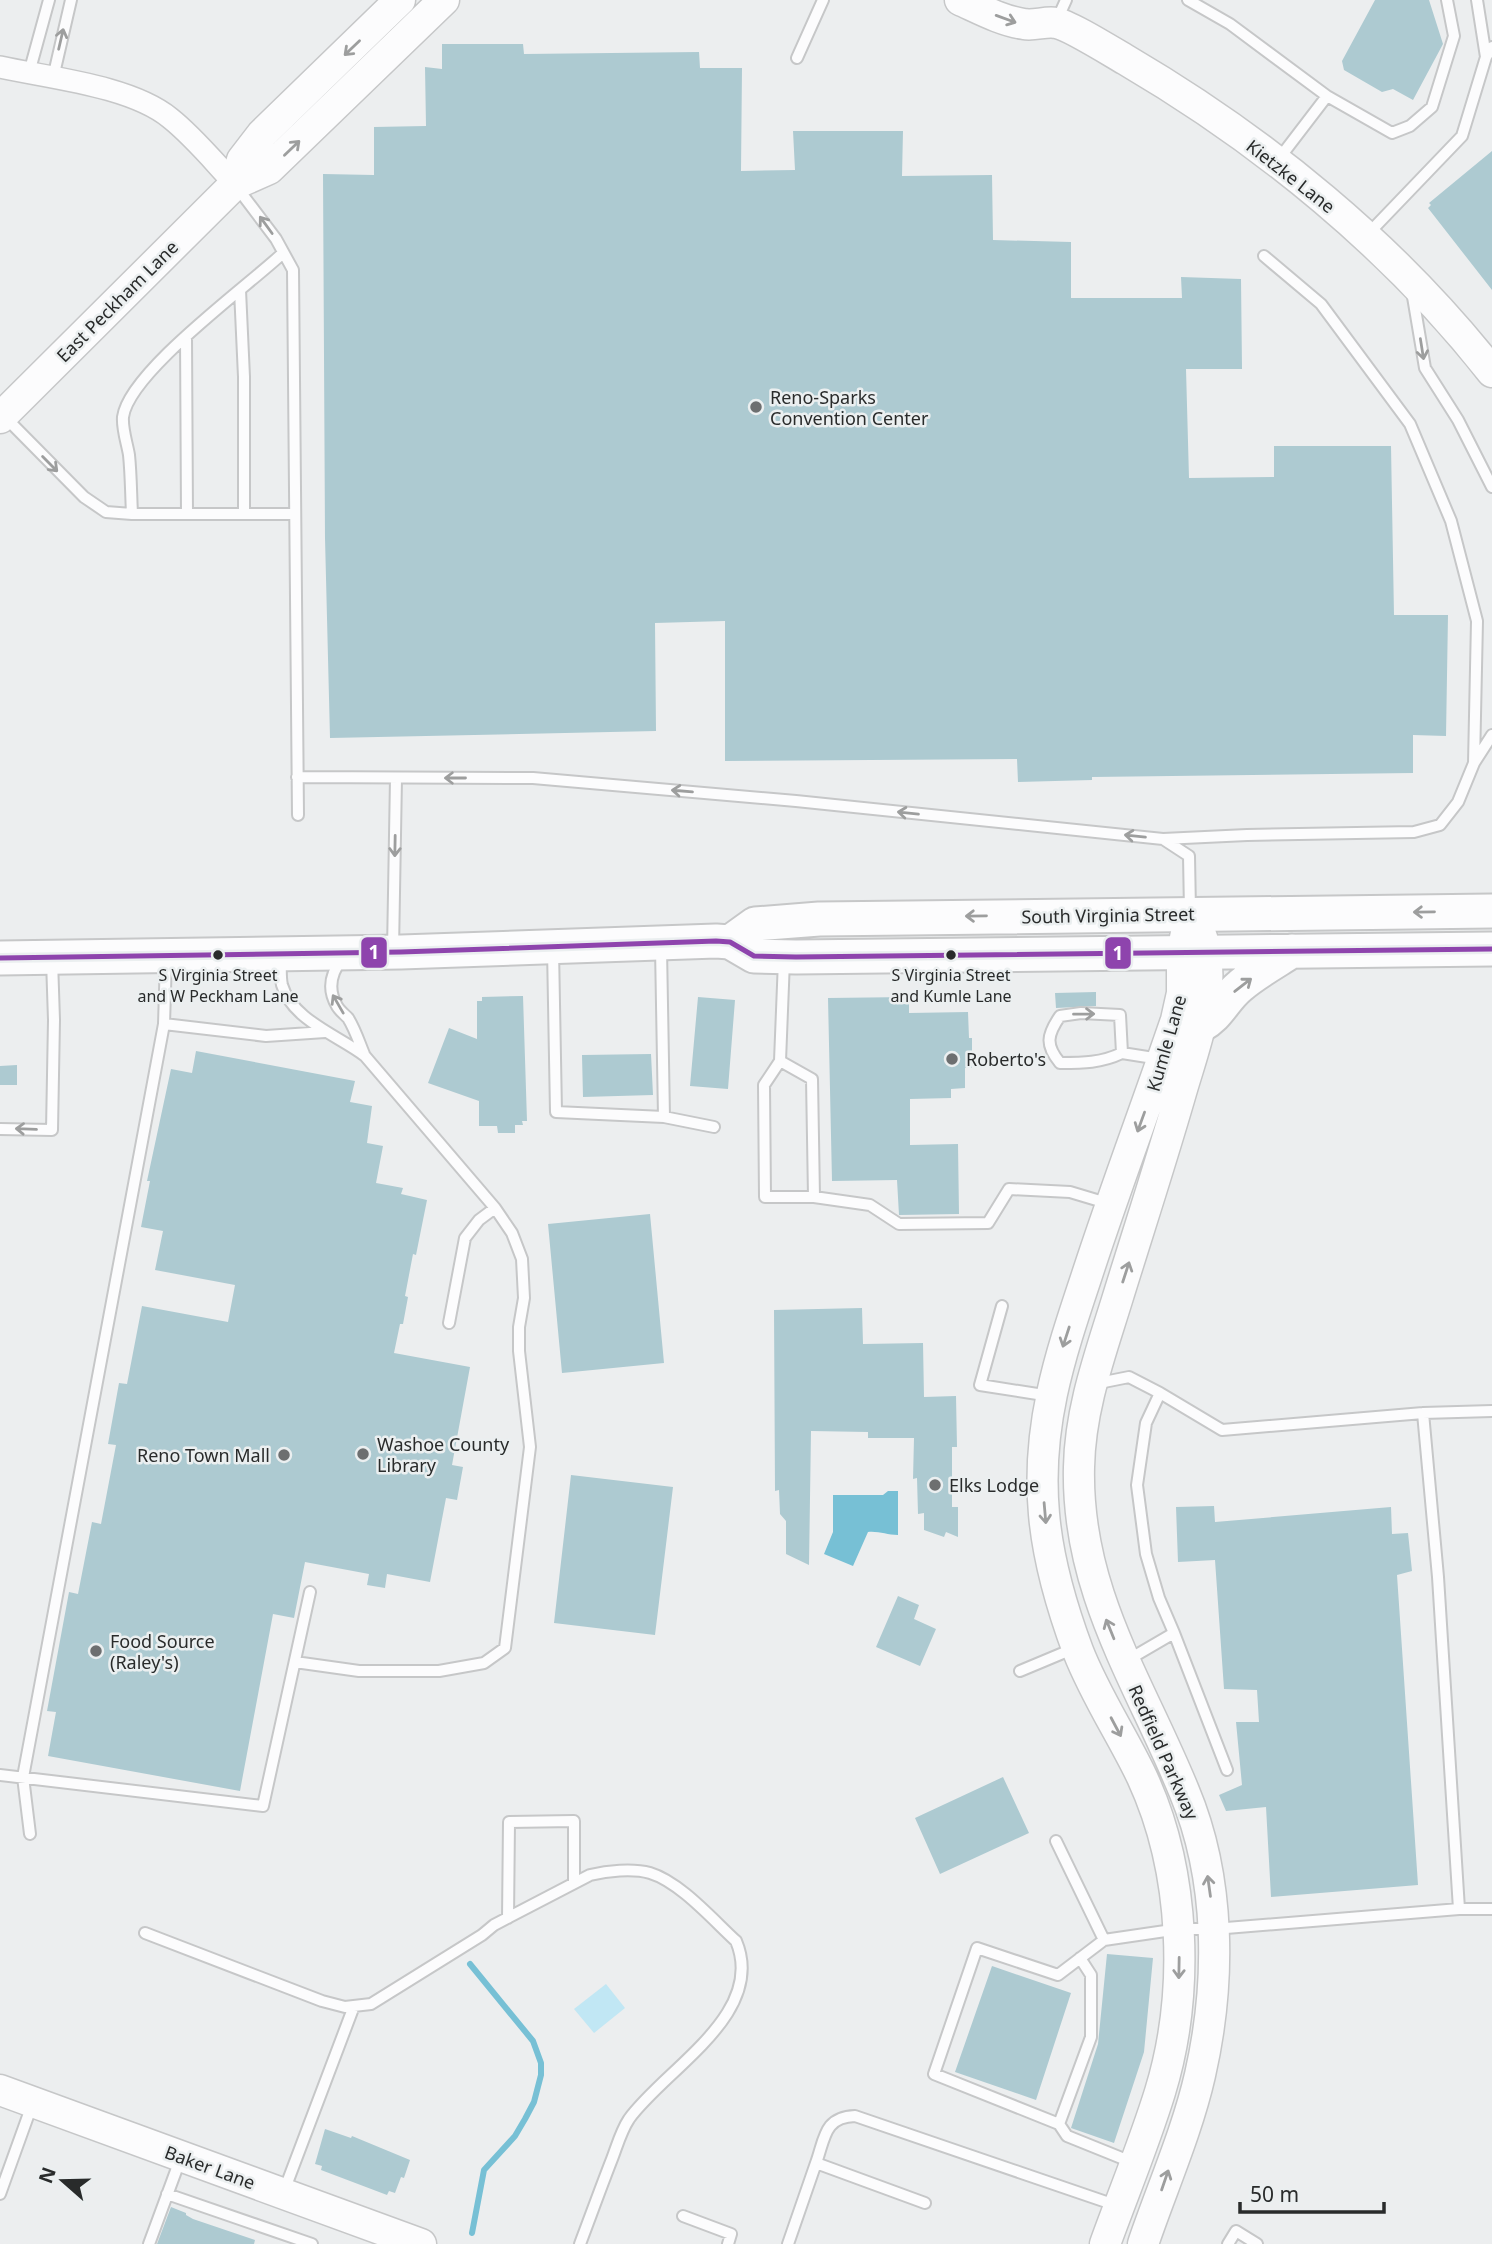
<svg xmlns="http://www.w3.org/2000/svg" width="1492" height="2244" font-family="'Noto Sans',sans-serif">
<rect width="100%" height="100%" fill="#eceeef"/>
<path fill="#c1e7f4" d="M606,1984l19,24 -31,25 -20,-24z"/>
<path fill="#77c0d5" d="M888,1491h10v44c-11,0 -19,-4 -30,-3l-15,34 -29,-12 9,-22v-37h50z"/>
<g fill="none" stroke-linecap="round" stroke-linejoin="round">
<path stroke="#77c0d5" stroke-width="6" d="M470,1964l63,77 8,22v12l-7,27 -9,17 -10,17 -31,34 -12,63"/>
</g>
<path fill="#adcad1" d="M1375,0h54l14,44 -30,56 -20,-11 -11,3 -38,-22 -2,-9z
M442,44h81l1,10 175,-2 1,16h42l-1,103 54,-1 -2,-39h110l-1,45 90,-1 1,65 78,2v56h111l-1,-21 60,2 1,90h-56l3,109 85,-1v-31h117l3,169h54l-2,121 -33,-1v38l-321,4v3l-74,2 -1,-23 -292,2v-140l-70,2 1,108 -326,7 -5,-200 -2,-364 51,1v-48l52,-1 -1,-59 17,2z
M1492,151v139l-64,-82 3,-3 -2,-2z
M1096,992v14l-40,2 -1,-15z
M523,996l4,125h-5l1,4h-8v8h-17l-1,-7h-18v-25l-51,-18 21,-55 28,11v-38h5v-4z
M698,997l37,3 -7,89 -38,-3z
M909,997v16l59,-1 1,26h3v30h-7v20l-14,1v9l-41,1v46l48,-1 1,70 -60,1 -2,-35 -65,1 -4,-183z
M196,1051l159,30 -5,21 22,4 -5,37 16,3 -7,37 27,5 -2,6 26,6 -11,55 -3,-1 -8,42 3,1 -5,27h-3l-6,29 76,14 -18,98 11,2 -6,33 -11,-2 -16,84 -43,-8 -2,14 -18,-3 2,-11 -64,-12 -11,56 -21,-4 -33,177 -192,-35 8,-44 -9,-1 22,-119 9,2 14,-72 9,2 15,-79 -8,-1 11,-61 8,1 15,-78 86,16 7,-37 -80,-15 8,-39 -22,-4 9,-46h-3l24,-112 21,4z
M651,1054l2,41 -70,2 -1,-42z
M17,1065v20h-17v-19z
M650,1214l14,149 -102,10 -14,-149z
M862,1308l1,36 60,-1 1,54 32,-1 1,51h-5v60h6v30l-12,-5 -2,5 -20,-7v-17l-6,1 -1,-36 -4,1 1,-41h-46v-6l-57,-1 -2,134 -23,-11v-33l-6,-7 -1,-24 -4,1 -1,-181z
M571,1475l102,12 -18,148 -101,-12z
M1214,1506l1,16 176,-15 1,27 16,-1 4,38 -15,4 21,310 -147,12 -5,-90 -40,4 -7,-16 23,-10 -6,-63h23l-2,-32 -33,-1 -9,-129 -37,2 -2,-55z
M898,1596l21,9 -5,14 22,10 -16,37 -44,-19z
M1003,1777l26,56 -89,41 -25,-56z
M1107,1954l46,4 -9,94 -30,91 -43,-15 27,-84z
M992,1966l79,27 -35,107 -81,-28z
M325,2129l26,9 1,-2 58,24 -6,18 -3,-1 -6,16 -6,-2 -2,4 -66,-25 1,-4 -7,-2z
M171,2207l15,6v2l7,4 62,21 -1,4h-97z"/>
<g fill="none" stroke-linecap="round" stroke-linejoin="round">
<g stroke="#c6c7c8" stroke-width="14">
<path id="lane" d="M1188,0l42,24 97,72
M1477,0l9,57
M1057,20l9,-20
M797,58l26,-58
M29,73l20,-73
M53,78l18,-78
M1278,160l49,-64 65,37 18,-7 22,-19 22,-71 -7,-36
M236,186l40,53 17,31 5,545
M1367,235l95,-99 24,-79 6,-10
M240,290l4,87v137
M1412,291l13,77 33,52 34,67
M186,337l1,177
M4,416l80,81 22,15 26,2h163
M132,514c-1,-20 -1,-40 -3,-59 -2,-12 -7,-26 -6,-38 6,-45 125,-131 160,-164
M1474,763l18,-28
M297,777l236,1 263,23 367,38 26,17 1,55
M1163,839l84,-4 167,-3 26,-7 18,-23 16,-39 3,-142 -26,-100 -41,-97 -89,-120 -57,-48
M661,948l3,169
M553,949l3,163 108,5 50,10
M393,950l3,-172
M281,957c0,9 -1,20 1,28 10,35 57,51 83,71l130,152 17,25 10,26 2,39 -5,29v24l11,96 -25,201 -21,15 -45,8h-80l-64,-9
M342,959c-11,14 -15,30 -5,47 2,4 7,8 11,12 7,11 11,24 16,36
M164,1024l102,12 59,-4
M1122,1053c-21,10 -39,10 -62,10 -15,-18 -13,-28 0,-47l21,-3 39,2 2,38 38,6
M780,1061l32,18 2,118h-49l-1,-112 16,-24 4,-101
M0,1129l52,1 2,-110 -2,-60
M814,1197l56,8 29,19 89,-1 21,-34 61,3 40,12
M1002,1306l-22,79 70,11
M449,1323l16,-85 14,-18 16,-12
M1094,1384l35,-7 31,16
M1174,1633l53,137
M1126,1661l48,-28 -15,-35 -13,-44 -9,-69 9,-62 14,-30 62,37 201,-17
M1020,1671l55,-23
M0,1775l263,31 47,-214
M30,1834l-7,-57 141,-753 2,-66
M1056,1841l48,99 75,-11h35l245,-20h33
M1459,1909l-21,-332 -15,-164 69,-2
M508,1918l1,-96 65,-1v62
M145,1933l177,68 23,6 26,-3 111,-69 12,-10 96,-50c17,-4 42,-7 60,-2 30,9 63,47 86,68 31,73 -71,128 -107,178 -8,12 -12,27 -17,40 -11,28 -21,56 -32,85
M1080,1958l11,17v62l-32,87 -125,-50 43,-126 81,27 46,-35
M1059,2124l8,12 67,27
M816,2163c9,-25 8,-46 39,-47l263,90
M284,2191l70,-185
M0,2194l32,-89
M167,2194l145,50
M683,2216l48,18 -3,10
M149,2244l31,-84
M788,2244l28,-81 109,40
M1228,2244l8,-13 21,13"/>
</g>
<g stroke="#c6c7c8" stroke-width="24">
<path id="street" d="M0,67c50,11 131,19 170,51 24,19 44,44 65,66"/>
</g>
<g stroke="#c6c7c8" stroke-width="33">
<path id="secondary" d="M960,0c20,9 42,21 64,24 10,2 22,-3 32,-1 13,2 56,29 70,37 138,81 267,186 366,312
M235,184l7,-24 20,-26 138,-134
M0,418l235,-234 34,-15 175,-169
M0,2090l421,154
M1105,2244c18,-50 39,-100 55,-152 30,-98 26,-220 -18,-315 -20,-42 -47,-82 -64,-126 -16,-43 -30,-91 -34,-137 -8,-88 16,-158 43,-239 28,-86 60,-170 89,-255l6,-27v-41l8,-38
M1143,2244c19,-56 44,-112 57,-169 21,-92 21,-196 -16,-284 -45,-110 -108,-200 -105,-324 1,-58 21,-112 38,-167 21,-68 43,-135 63,-204 15,-53 41,-113 19,-167"/>
</g>
<g stroke="#c6c7c8" stroke-width="37">
<path id="primary" d="M730,942l25,-18 64,-5 673,-8
M0,958l401,-6 315,-11 14,1 24,14 42,1 696,-8
M1200,1026c20,-11 23,-26 40,-40 15,-13 35,-24 52,-35"/>
</g>
<use href="#lane" stroke="#fcfcfd" stroke-width="10"/>
<use href="#street" stroke="#fcfcfd" stroke-width="21"/>
<use href="#secondary" stroke="#fcfcfd" stroke-width="30"/>
<use href="#primary" stroke="#fcfcfd" stroke-width="33"/>
<g stroke="#ebeff0" stroke-width="10">
<path id="bus-1" d="M0,958l401,-6 315,-11 14,1 24,14 42,1 696,-8"/>
</g>
<use href="#bus-1" stroke="#8e44ad" stroke-width="5"/>
</g>
<defs><path id="oneway-shaft" d="M-6 0H5M1.5-3L5.5 0L1.5 3" fill="none" stroke-width="1.6" stroke-linecap="round" stroke-linejoin="round" transform="scale(1.75)"/></defs>
<g stroke="#9d9e9e">
<use href="#oneway-shaft" transform="translate(1006 19) rotate(20)"/>
<use href="#oneway-shaft" transform="translate(61 39) rotate(-77)"/>
<use href="#oneway-shaft" transform="translate(352 48) rotate(136)"/>
<use href="#oneway-shaft" transform="translate(292 148) rotate(-44)"/>
<use href="#oneway-shaft" transform="translate(266 225) rotate(-126)"/>
<use href="#oneway-shaft" transform="translate(1422 349) rotate(81)"/>
<use href="#oneway-shaft" transform="translate(50 464) rotate(45)"/>
<use href="#oneway-shaft" transform="translate(455 778) rotate(-180)"/>
<use href="#oneway-shaft" transform="translate(682 791) rotate(-175)"/>
<use href="#oneway-shaft" transform="translate(908 813) rotate(-174)"/>
<use href="#oneway-shaft" transform="translate(1135 836) rotate(-174)"/>
<use href="#oneway-shaft" transform="translate(395 846) rotate(91)"/>
<use href="#oneway-shaft" transform="translate(1424 912) rotate(179)"/>
<use href="#oneway-shaft" transform="translate(976 916) rotate(179)"/>
<use href="#oneway-shaft" transform="translate(1243 985) rotate(-38)"/>
<use href="#oneway-shaft" transform="translate(338 1004) rotate(-120)"/>
<use href="#oneway-shaft" transform="translate(1084 1014) rotate(-1)"/>
<use href="#oneway-shaft" transform="translate(1141 1122) rotate(110)"/>
<use href="#oneway-shaft" transform="translate(26 1129) rotate(-178)"/>
<use href="#oneway-shaft" transform="translate(1126 1272) rotate(-72)"/>
<use href="#oneway-shaft" transform="translate(1066 1337) rotate(108)"/>
<use href="#oneway-shaft" transform="translate(1045 1513) rotate(85)"/>
<use href="#oneway-shaft" transform="translate(1110 1629) rotate(-112)"/>
<use href="#oneway-shaft" transform="translate(1116 1727) rotate(62)"/>
<use href="#oneway-shaft" transform="translate(1209 1886) rotate(-98)"/>
<use href="#oneway-shaft" transform="translate(1179 1968) rotate(91)"/>
<use href="#oneway-shaft" transform="translate(1165 2180) rotate(-71)"/>
</g>
<g fill="#6d6f70" stroke="#ebeff0" stroke-width="2.5">
<circle cx="756" cy="407" r="7"/>
<circle cx="952" cy="1059" r="7"/>
<circle cx="363" cy="1454" r="7"/>
<circle cx="284" cy="1455" r="7"/>
<circle cx="935" cy="1485" r="7"/>
<circle cx="96" cy="1651" r="7"/>
</g>
<g fill="#292b2b" stroke="#ebeff0" stroke-width="2.5">
<circle cx="218" cy="955" r="6"/>
<circle cx="951" cy="955" r="6"/>
</g>
<g text-anchor="middle" dominant-baseline="central" stroke-width="5" stroke-linejoin="round" paint-order="stroke">
<g font-size="16" fill="#292b2b" stroke="#ebeff0">
<text x="218" y="975">S Virginia Street<tspan x="218" dy="21">and W Peckham Lane</tspan></text>
<text x="951" y="975">S Virginia Street<tspan x="951" dy="21">and Kumle Lane</tspan></text>
</g>
<g font-size="18" fill="#292b2b" stroke="#ebeff0">
<text transform="translate(1291 176) rotate(38)">Kietzke Lane</text>
<text transform="translate(117 301) rotate(-45)">East Peckham Lane</text>
<text transform="translate(1108 915) rotate(-1)">South Virginia Street</text>
<text transform="translate(1166 1043) rotate(-74)">Kumle Lane</text>
<text transform="translate(1164 1752) rotate(66)">Redfield Parkway</text>
<text transform="translate(210 2167) rotate(20)">Baker Lane</text>
</g>
<g font-size="18" fill="#292b2b" stroke="#ebeff0" text-anchor="start">
<text x="770" y="397">Reno-Sparks<tspan x="770" dy="21">Convention Center</tspan></text>
<text x="966" y="1059">Roberto's</text>
<text x="377" y="1444">Washoe County<tspan x="377" dy="21">Library</tspan></text>
<text x="270" y="1455" text-anchor="end">Reno Town Mall</text>
<text x="949" y="1485">Elks Lodge</text>
<text x="110" y="1641">Food Source<tspan x="110" dy="21">(Raley's)</tspan></text>
</g>
</g>
<g stroke="#ebeff0" stroke-width="2.5">
<rect x="360" y="936" width="28" height="33" rx="7" fill="#8e44ad"/>
<rect x="1104" y="936" width="28" height="34" rx="7" fill="#8e44ad"/>
</g>
<g font-size="19" text-anchor="middle" font-weight="bold" fill="#fff">
<text x="374" y="959">1</text>
<text x="1118" y="960">1</text>
</g>
<g transform="translate(63 2181) rotate(290)" stroke="#ebeff0" stroke-width="5" paint-order="stroke">
<path d="M0-5L12 26L0 18L-12 26Z" fill="#292b2b"/>
<text y="-10" font-size="19" font-weight="bold" text-anchor="middle" fill="#292b2b">N</text>
</g>
<path d="M1240 2202v10h144v-10" fill="none" stroke="#292b2b" stroke-width="3.5"/>
<text x="1250" y="2202" font-size="21" fill="#292b2b" stroke="#ebeff0" stroke-width="5" paint-order="stroke">50 m</text>
</svg>
